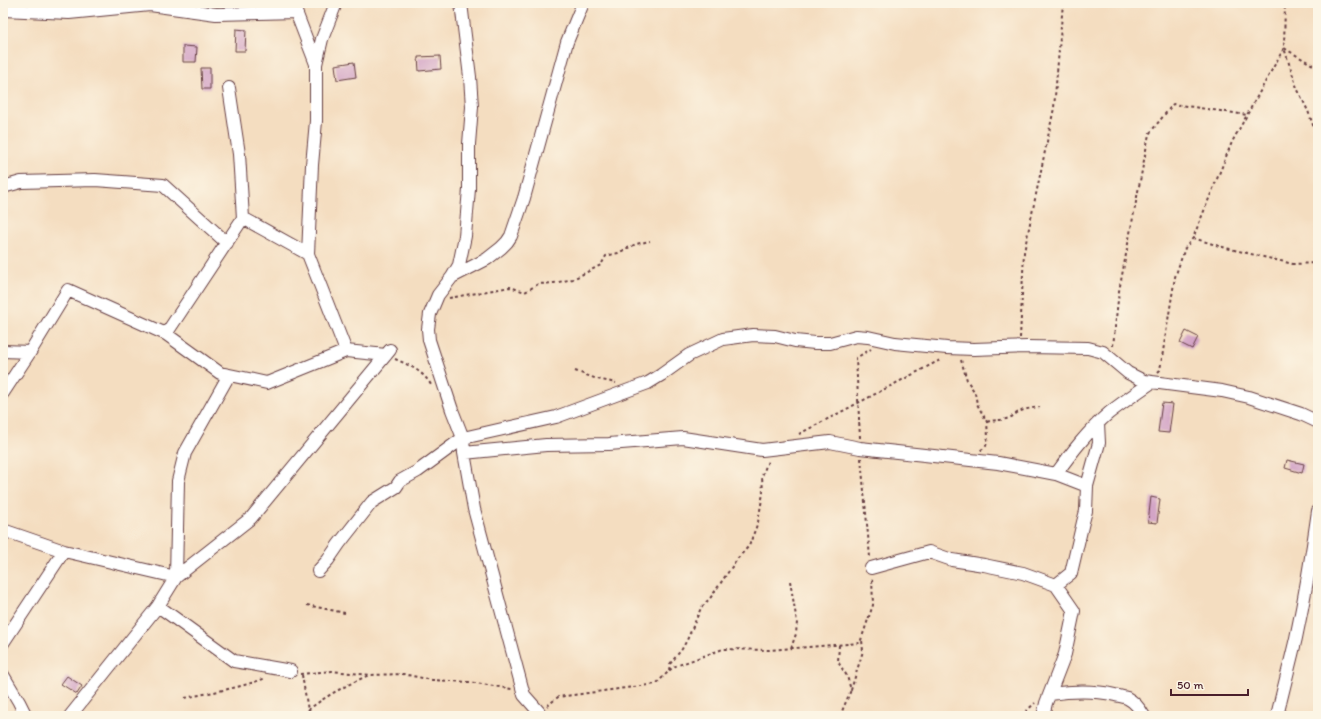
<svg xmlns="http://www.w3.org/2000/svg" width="1321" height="719" font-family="Itim,sans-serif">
<rect width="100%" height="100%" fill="#fcf5e5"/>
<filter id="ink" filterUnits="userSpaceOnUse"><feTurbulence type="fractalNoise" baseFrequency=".025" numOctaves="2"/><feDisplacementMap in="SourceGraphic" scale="8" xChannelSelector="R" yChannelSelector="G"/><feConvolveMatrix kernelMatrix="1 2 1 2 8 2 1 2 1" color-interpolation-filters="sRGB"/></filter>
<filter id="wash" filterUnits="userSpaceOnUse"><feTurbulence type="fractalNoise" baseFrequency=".012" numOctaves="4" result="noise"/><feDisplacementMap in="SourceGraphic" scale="16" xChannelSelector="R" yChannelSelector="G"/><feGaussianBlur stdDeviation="0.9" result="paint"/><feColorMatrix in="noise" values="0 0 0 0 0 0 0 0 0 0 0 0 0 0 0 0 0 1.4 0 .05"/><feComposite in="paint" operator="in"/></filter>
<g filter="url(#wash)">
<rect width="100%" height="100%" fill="#f4ddc0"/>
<g id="blocks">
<path fill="#cf9cc3" d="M236,29l10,1 -1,21h-10z
M183,46l14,1 -1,15h-13z
M440,56l1,13 -22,2 -1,-14z
M354,62l2,15 -19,3 -2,-15z
M201,68h9v21h-8z
M1186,331l12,6 -6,12 -12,-6z
M1162,403l11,1 -4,29 -11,-1z
M1287,460l17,4 -2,9 -17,-5z
M1151,497l9,2 -3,24 -9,-1z
M67,676l15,10 -5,8 -16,-10z"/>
</g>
</g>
<g filter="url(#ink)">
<use href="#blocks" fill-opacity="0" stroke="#643c41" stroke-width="1"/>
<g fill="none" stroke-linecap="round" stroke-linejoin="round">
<g stroke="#643c41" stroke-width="14">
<path id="street" d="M294,3l2,9 20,52
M336,3l-14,36 -6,25v57l-4,44 -4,89 38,97
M461,3l9,74 2,30 -3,37v45l-4,47 -6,29 -7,12 -14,18 -8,19 -2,15 1,11 23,70 11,28 1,15 10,56 50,186 15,17v4
M3,10l66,3 81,-8 66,9 80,-2
M3,187l18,-5 74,-2 68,5 64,58
M243,218l65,36
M452,277l35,-18 14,-11 6,-6 4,-6 13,-38 43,-156 16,-39
M166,334l77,-116 -4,-64 -10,-66
M3,351l27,1
M3,393l27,-41 38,-62 98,44 54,39 47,10 79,-32 40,4
M464,453l82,-8 63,-1 74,-6 79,12 68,-8 30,6 138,15 58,11 31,12
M1056,474c16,-22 32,-43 53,-61 14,-11 29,-21 43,-31
M3,530l61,21 112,26 2,-96 7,-28 44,-78
M871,568l58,-16 23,8 32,5 39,8 33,12 18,26 -9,43 -19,49 -3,13
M318,571l10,-11 11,-16 33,-42 24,-15 4,-6 18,-10 45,-33 93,-21 92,-34 13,-8 28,-20 34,-16 30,-4 22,1 20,5 20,2h15l26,-7 12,1 27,6 52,5 27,1 53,-2 61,1 15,4 25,21 16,8 78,10 27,6 52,17 17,8
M1056,585l15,-12 12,-51 3,-11 1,-25 12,-43 -1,-20
M158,606l76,55 57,10
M3,643l61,-92
M3,675l16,27 7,14
M1050,694c21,-3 44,-4 65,1 4,1 9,2 12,3 8,4 13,11 17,18
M70,716l88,-110 18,-29 75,-59 139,-168
M1277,716c6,-26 13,-52 19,-78 9,-42 16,-84 22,-127"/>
</g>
<path stroke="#643c41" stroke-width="2" stroke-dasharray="3 3" stroke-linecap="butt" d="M1318,68l-34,-20 13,40 11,23 10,28
M1193,238l33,10 67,16 23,-1 2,2
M449,298l61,-11 15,5 13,-8 16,-1 19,-4 28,-14 5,-9 12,-3 18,-9 14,-3
M1020,338l4,-86 30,-144 9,-105
M1113,346l6,-55 30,-157 24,-30 74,11
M395,359c14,6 28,12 36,26
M961,360l6,20 8,13 2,11 10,18 1,15 -2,9 -6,5
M575,371l22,8 19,4
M1158,372l2,-2 15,-93 10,-29 8,-10 39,-96 52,-94 1,-45
M987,422c7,-3 14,-1 22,-4 3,-1 5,-3 8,-5 7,-4 15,-5 23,-6
M799,434l143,-75
M860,438l-4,-80 15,-9
M861,458l9,99
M790,581l7,41 -1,12 -5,14
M307,605l38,8
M839,645l-1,17 9,14 4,14 12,-39 -1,-11
M669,670l1,-6 12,-15 5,-9 14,-32 10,-11 27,-39 11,-12 9,-24 5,-29 -1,-17 6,-15
M300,674l32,-3 38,4 33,-1 29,6 37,2 43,7
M302,675l7,41
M185,698c27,-6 55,-10 81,-20
M547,706l11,-9 98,-13 17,-17 50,-18 46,1 91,-7 13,-38 -1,-27
M308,710c19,-15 39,-25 61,-35
M840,716l11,-26
M1021,716l14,-13"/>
<use href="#street" stroke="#fff" stroke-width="12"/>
</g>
</g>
<rect width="1321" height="719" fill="none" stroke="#fcf5e5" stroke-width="16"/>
<path d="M1171 689v6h77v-6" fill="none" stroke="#4a1f2b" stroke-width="2"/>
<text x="1177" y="689" font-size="12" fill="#4a1f2b" stroke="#fcf5e5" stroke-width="3" paint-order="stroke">50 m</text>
</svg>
